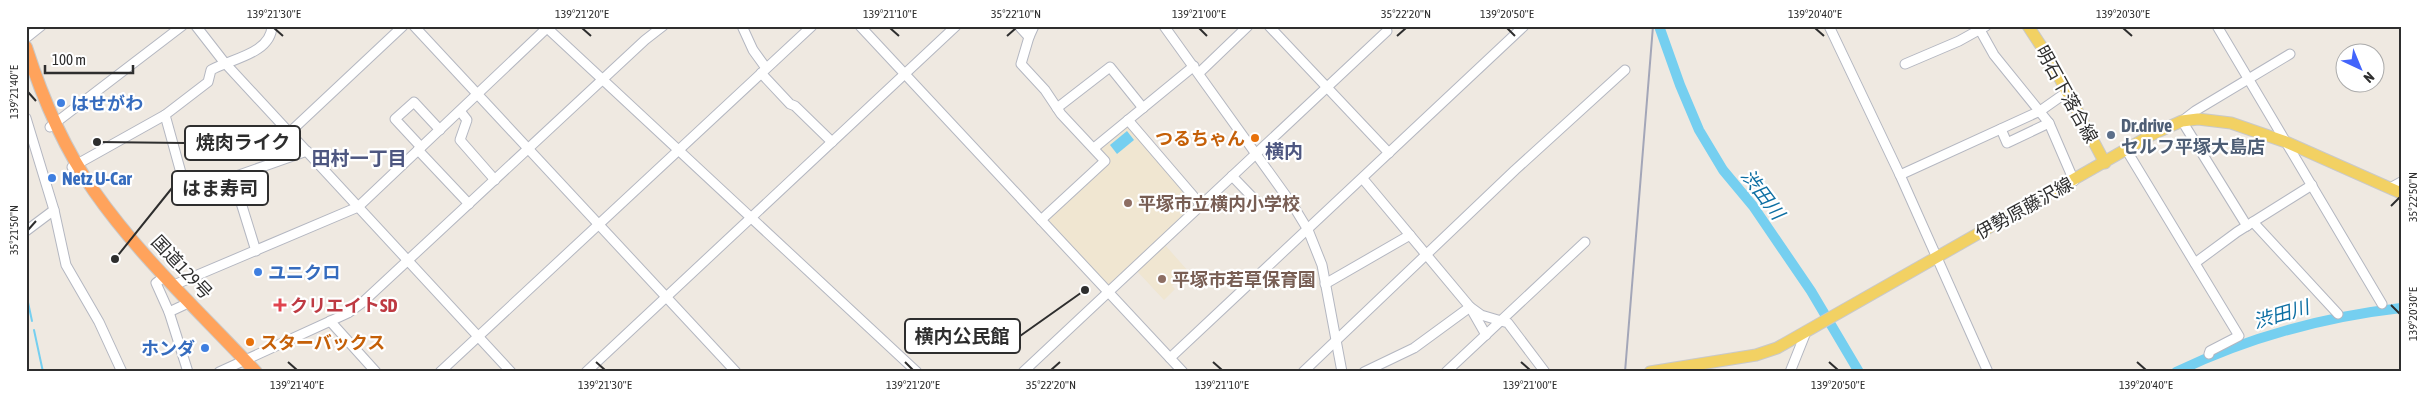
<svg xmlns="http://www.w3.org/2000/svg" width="2427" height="398" font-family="'Asap Condensed','Noto Sans JP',sans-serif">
  <rect width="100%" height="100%" fill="#efe9e1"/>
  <g fill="#f0e6d1">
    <polygon points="1126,124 1195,202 1195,205 1109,285 1106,285 1045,218 1102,165 1096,150"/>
    <polygon points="1165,245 1188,271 1172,286 1175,289 1164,300 1137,271"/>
  </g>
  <polygon fill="#75cff0" points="1127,131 1134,140 1117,154 1110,145"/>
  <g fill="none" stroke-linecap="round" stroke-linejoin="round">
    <g stroke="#75cff0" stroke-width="2">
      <polyline points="26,293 32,321"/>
      <polyline points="34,330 43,372"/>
    </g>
    <g stroke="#75cff0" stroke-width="10">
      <polyline points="1659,26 1680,85 1699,130 1723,170 1753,206 1811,291 1859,372"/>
      <path d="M2176,372C2247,338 2322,317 2401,308"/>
    </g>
    <defs>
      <g id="minor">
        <polyline points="196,26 224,62 511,372"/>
        <path d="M272,26C271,54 230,59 211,70L208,82L165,115L186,191L188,193L307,151"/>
        <polyline points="414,26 736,372"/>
        <polyline points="545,26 917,372"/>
        <polyline points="742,26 753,50 766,68"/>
        <polyline points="860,26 1183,372"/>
        <polyline points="1019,26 1029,37 1021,64 1045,90 1061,114 1105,161 1041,220"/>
        <polyline points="1164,26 1294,207 1308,230 1322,265 1342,372"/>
        <polyline points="1269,26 1389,153"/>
        <polyline points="1829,26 1900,175 1988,372"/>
        <polyline points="2217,26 2382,304"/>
        <polyline points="1980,30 1994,55 2049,123 2074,181"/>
        <polyline points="1029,37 1034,26"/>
        <polyline points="26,38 41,26"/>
        <polyline points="1905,64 1959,41 1986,26"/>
        <polyline points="761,73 790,104 795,106 832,142"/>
        <polyline points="1199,73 1248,26"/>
        <polyline points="1057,108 1110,67 1143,108"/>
        <polyline points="460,111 467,120 460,140 495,180"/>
        <polyline points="26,118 54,210 66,265 99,322 122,372"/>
        <polyline points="1128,120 1201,205"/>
        <polyline points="50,127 182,26"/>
        <polyline points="2001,129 2007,143 2049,123"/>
        <polyline points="290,132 403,26"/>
        <polyline points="421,147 395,119 414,102 440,130"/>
        <polyline points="1094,148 1194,66"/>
        <polyline points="418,150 469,204"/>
        <polyline points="2127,151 2239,336 2210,351 2209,354"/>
        <polyline points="72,167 165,115"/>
        <polyline points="1900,175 2040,111 2067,92"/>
        <polyline points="1232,176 1258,203"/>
        <polyline points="233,177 256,251"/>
        <polyline points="1363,179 1470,307 1486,335"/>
        <polyline points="2390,188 2401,182"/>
        <polyline points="2253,222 2338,314"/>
        <polyline points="2247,226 2182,121 2195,111 2290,54"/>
        <polyline points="26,231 54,210"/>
        <polyline points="2195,263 2237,232 2312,185"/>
        <polyline points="160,280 156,283 169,312 188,372"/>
        <polyline points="1325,284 1410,235"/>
        <polyline points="174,285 358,207 549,26"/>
        <polyline points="169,312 184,305"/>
        <polyline points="330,321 376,372"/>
        <polyline points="1170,358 1524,26"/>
        <polyline points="219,372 348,313 363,302 645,40 663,26"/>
        <polyline points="440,372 812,26"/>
        <polyline points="586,372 956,26"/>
        <polyline points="1023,372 1387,31"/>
        <polyline points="1303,372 1515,170 1625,70"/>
        <polyline points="1364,372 1414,348 1470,307 1481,315 1508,323 1545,372"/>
        <polyline points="1446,372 1585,242"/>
        <polyline points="1790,372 1806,332"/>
      </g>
      <g id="major">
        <polyline points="2028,26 2049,58 2105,163"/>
        <polyline points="1650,372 1756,355 1777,348 2155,133 2182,121 2198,119 2231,123 2286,142 2401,193"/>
      </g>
      <path id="highway" d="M26,47C42,97 63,147 94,191C140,257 201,313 256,372"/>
    </defs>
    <use href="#minor" stroke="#b4b7c1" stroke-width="11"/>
    <use href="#major" stroke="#c9c9c9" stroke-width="13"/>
    <use href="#highway" stroke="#c9c9c9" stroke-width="14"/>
    <use href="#minor" stroke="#fff" stroke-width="9"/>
    <use href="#major" stroke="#f2d163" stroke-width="11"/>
    <use href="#highway" stroke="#ffa35c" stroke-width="12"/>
    <polyline stroke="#a3a6b8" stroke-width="2" points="1625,372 1653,26"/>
  </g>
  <path fill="none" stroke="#2e2e2e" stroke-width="2" d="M274,28L283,36M582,28L591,36M890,28L899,36M1199,28L1207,36M1507,28L1515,36M1815,28L1824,36M2123,28L2132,36M1007,36L1016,28M1397,36L1406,28M28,92L36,101M2391,206L2400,197M28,230L36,221M2391,305L2400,314M288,362L297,370M596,362L605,370M905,362L913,370M1213,362L1222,370M1521,362L1530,370M1829,362L1838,370M2137,362L2146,370M1051,370L1060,362"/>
  <g fill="#3f7fe0" stroke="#fff" stroke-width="2">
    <circle cx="61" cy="103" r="5"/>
    <circle cx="52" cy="178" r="5"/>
    <circle cx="258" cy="272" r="5"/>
    <circle cx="205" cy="348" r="5"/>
  </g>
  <circle fill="#5c6f8a" stroke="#fff" stroke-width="2" cx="2111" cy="135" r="5"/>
  <g fill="#e8710a" stroke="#fff" stroke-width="2">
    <circle cx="1255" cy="138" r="5"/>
    <circle cx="250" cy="342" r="5"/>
  </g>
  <g fill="#8d6e63" stroke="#fff" stroke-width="2">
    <circle cx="1128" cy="203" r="5"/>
    <circle cx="1162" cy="279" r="5"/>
  </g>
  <path fill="#e0444e" stroke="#fff" stroke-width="2" d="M277.5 297.5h5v5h5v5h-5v5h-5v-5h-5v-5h5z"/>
  <g text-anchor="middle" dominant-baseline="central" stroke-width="4.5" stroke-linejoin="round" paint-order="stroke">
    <g font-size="18" fill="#2e2e2e" stroke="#fff">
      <text transform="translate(2067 94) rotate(61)">明石下落合線</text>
      <text transform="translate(2024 208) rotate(-29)">伊勢原藤沢線</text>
      <text transform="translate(182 267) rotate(47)">国道129号</text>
    </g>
    <g font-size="18" font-weight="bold" fill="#366cbe" stroke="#fff" text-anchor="start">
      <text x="71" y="103">はせがわ</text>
      <text x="62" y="178">Netz U-Car</text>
      <text x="268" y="272">ユニクロ</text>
      <text x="195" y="348" text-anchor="end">ホンダ</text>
    </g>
    <g font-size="18" font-weight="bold" fill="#4e5e75" stroke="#fff" text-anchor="start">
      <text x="2121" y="125">Dr.drive<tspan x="2121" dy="21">セルフ平塚大島店</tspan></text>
    </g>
    <g font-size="18" font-weight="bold" fill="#c56008" stroke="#fff" text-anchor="end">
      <text x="1245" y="138">つるちゃん</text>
      <text x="260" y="342" text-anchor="start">スターバックス</text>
    </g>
    <g font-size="18" font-weight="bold" fill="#785e54" stroke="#fff" text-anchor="start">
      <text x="1138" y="203">平塚市立横内小学校</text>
      <text x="1172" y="279">平塚市若草保育園</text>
    </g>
    <g font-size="18" font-weight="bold" fill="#be3a42" stroke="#fff" text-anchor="start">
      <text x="290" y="305">クリエイトSD</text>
    </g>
    <g font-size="19" font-weight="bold" fill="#4d5680" stroke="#fff">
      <text x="1284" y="151">横内</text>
      <text x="359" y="158">田村一丁目</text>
    </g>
    <g font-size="19" font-style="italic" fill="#0d6fa3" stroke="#fff">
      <text transform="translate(1763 194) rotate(53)">渋田川</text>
      <text transform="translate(2281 314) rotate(-16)">渋田川</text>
    </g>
  </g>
  <path fill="none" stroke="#2e2e2e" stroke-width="2" d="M97 142L185 143M115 259L172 188M1085 290L1020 336"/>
  <g fill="#2e2e2e" stroke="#fff" stroke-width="2">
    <circle cx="97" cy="142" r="5"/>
    <circle cx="115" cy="259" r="5"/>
    <circle cx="1085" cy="290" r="5"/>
  </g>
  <g fill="#fff" stroke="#2e2e2e" stroke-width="2">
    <rect x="185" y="126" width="115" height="34" rx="5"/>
    <rect x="172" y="171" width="96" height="34" rx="5"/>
    <rect x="905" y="319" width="115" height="34" rx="5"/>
  </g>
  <g font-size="19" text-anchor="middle" font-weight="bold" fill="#2e2e2e">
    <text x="243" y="149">焼肉ライク</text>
    <text x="220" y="195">はま寿司</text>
    <text x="962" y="343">横内公民館</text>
  </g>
  <rect width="2427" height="398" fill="none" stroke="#ffffff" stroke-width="55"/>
  <g transform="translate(2360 68) rotate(136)"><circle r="24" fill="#ffffff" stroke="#ababab"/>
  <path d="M0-4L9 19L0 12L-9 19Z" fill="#4264fb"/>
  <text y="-8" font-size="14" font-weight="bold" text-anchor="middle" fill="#2e2e2e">N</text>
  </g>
  <path d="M45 65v8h88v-8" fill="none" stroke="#2e2e2e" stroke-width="2.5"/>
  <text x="52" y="65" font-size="15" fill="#2e2e2e" stroke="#ffffff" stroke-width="4" paint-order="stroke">100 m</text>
  <rect x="28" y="28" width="2372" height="342" fill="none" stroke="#2e2e2e" stroke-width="2"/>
  <g font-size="12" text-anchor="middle" fill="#2e2e2e">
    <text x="274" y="18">139°21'30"E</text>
    <text x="582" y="18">139°21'20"E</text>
    <text x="890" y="18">139°21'10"E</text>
    <text x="1016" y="18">35°22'10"N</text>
    <text x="1199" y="18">139°21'00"E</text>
    <text x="1406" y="18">35°22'20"N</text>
    <text x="1507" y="18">139°20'50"E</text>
    <text x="1815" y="18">139°20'40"E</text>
    <text x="2123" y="18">139°20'30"E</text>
    <text transform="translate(14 92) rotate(-90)" y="4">139°21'40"E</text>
    <text transform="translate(2413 197) rotate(-90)" y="4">35°22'50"N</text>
    <text transform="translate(14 230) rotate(-90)" y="4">35°21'50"N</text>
    <text transform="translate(2413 314) rotate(-90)" y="4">139°20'30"E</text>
    <text x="297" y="389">139°21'40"E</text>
    <text x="605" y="389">139°21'30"E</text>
    <text x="913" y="389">139°21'20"E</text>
    <text x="1051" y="389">35°22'20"N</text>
    <text x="1222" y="389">139°21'10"E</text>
    <text x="1530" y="389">139°21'00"E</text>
    <text x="1838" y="389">139°20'50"E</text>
    <text x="2146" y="389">139°20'40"E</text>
  </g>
</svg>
